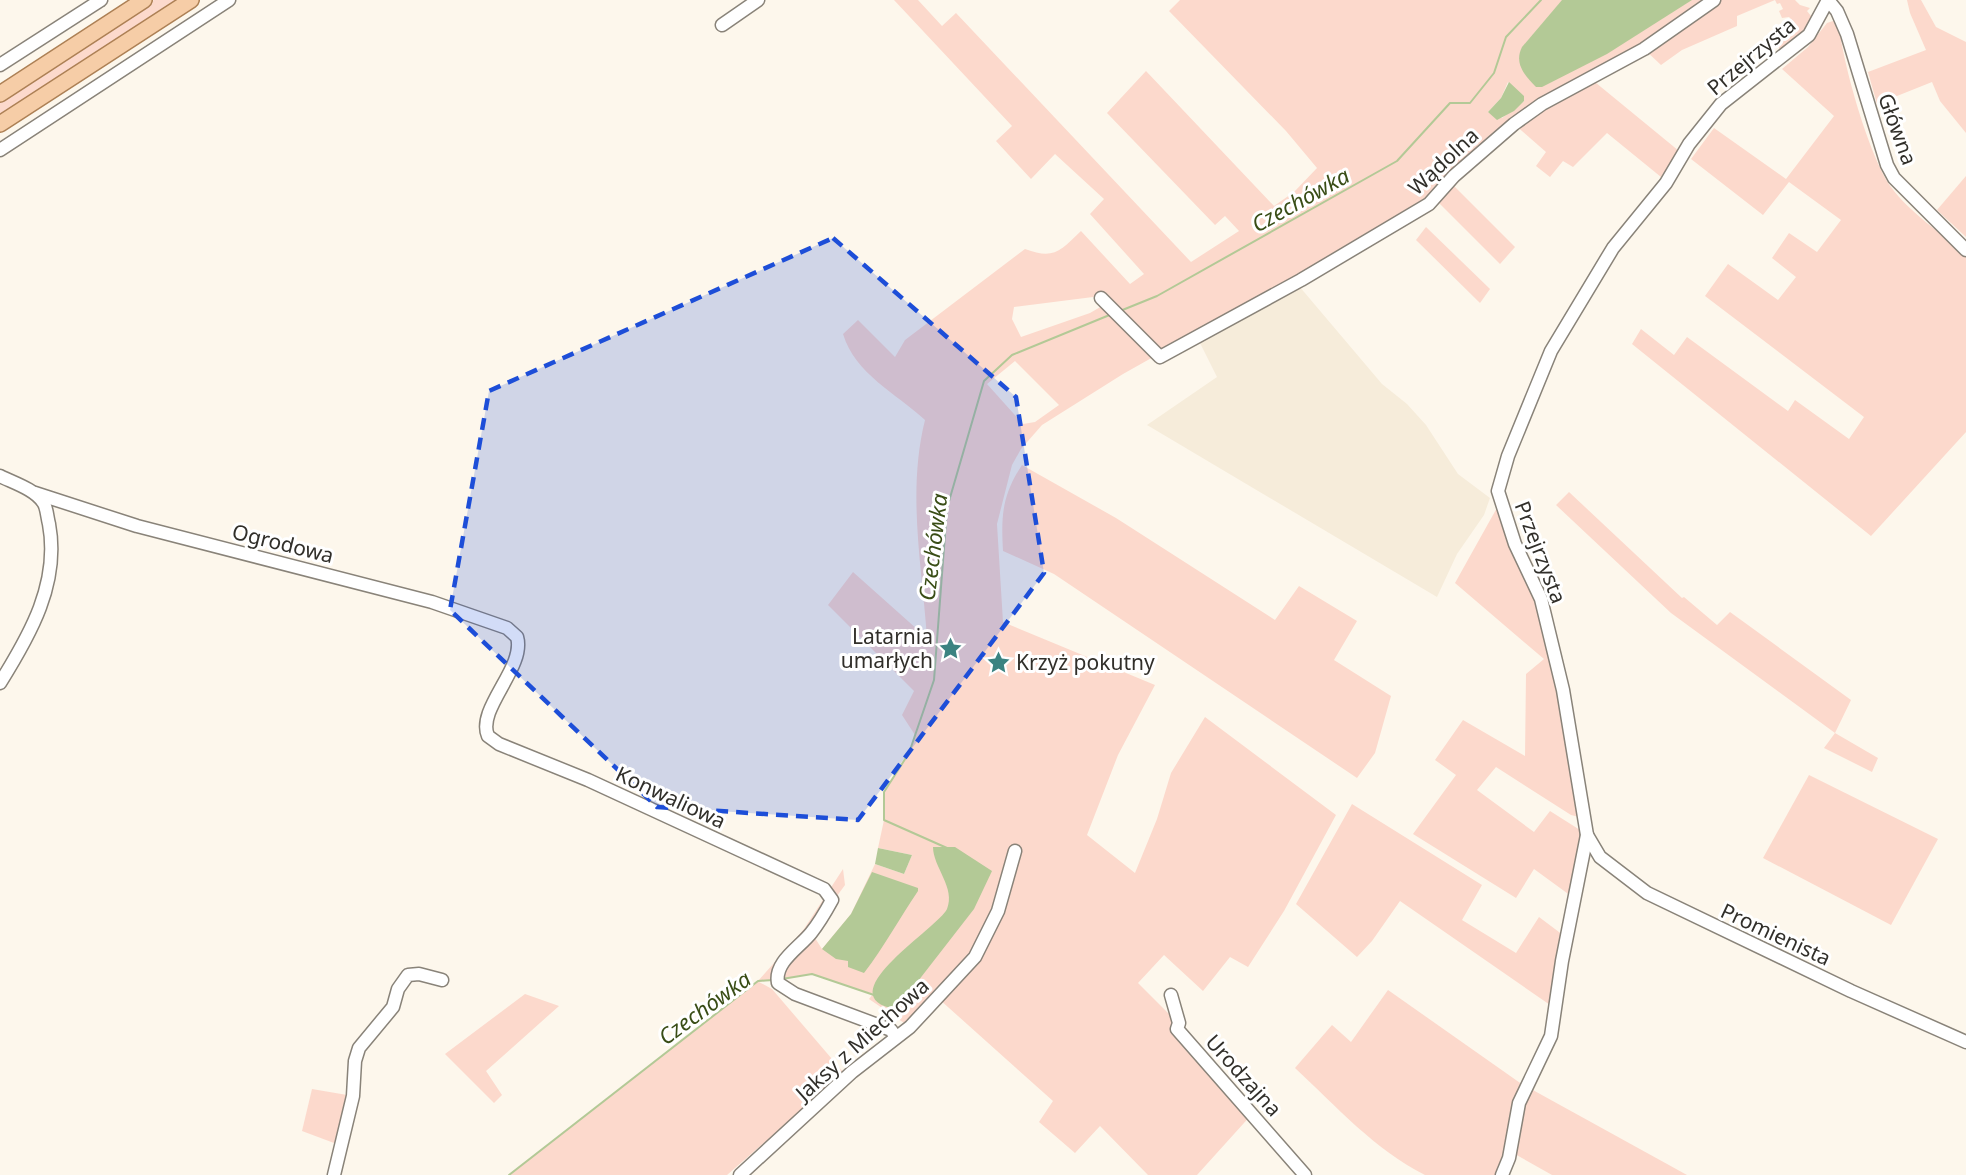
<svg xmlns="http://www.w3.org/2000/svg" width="1966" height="1175" font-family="'Noto Sans',sans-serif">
  <rect width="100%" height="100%" fill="#fdf7ec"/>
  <polygon fill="#f6ecda" points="1299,286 1382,384 1407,404 1426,425 1458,474 1490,498 1484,515 1457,554 1437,597 1147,425 1217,377 1199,341"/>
  <g fill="#fcd9cc" fill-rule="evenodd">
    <polygon points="154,0 180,0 0,118 0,101"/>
    <path d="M894,0H918L942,26L956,13L1191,262L1239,231L1225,216L1215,225L1107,113L1146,71L1274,206L1294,192L1317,168L1286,131L1169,11L1180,0H1708L1676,19L1636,49L1535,103L1424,205L1123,374L1042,425L1021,449L1012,465L997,524L1003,622L1155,685L1118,755L1087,835L1135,873L1157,819L1171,773L1205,717L1336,815L1284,911L1248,967L1230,957L1203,991L1164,955L1138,983L1179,1024L1253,1113L1197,1175H1148L1100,1126L1075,1153L1039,1122L1053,1101L939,999L910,1027L869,999L873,994L812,974L759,982L772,989L844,1073L727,1175H509L758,981L804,929L843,869L845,885L826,911L815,938L822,949L851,914L875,864L904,874L912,855L878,848L884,820V792L909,753L915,735L902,715L914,691L828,605L853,572L927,638C922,566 907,492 925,420C896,393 855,374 843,334L858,320L895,357L905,340L1025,249C1054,260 1060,251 1081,231L1130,284L1144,274L1090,214L1104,199L1055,154L1031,179L996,141L1012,126ZM1508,82L1524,101L1502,118L1488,112L1501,98ZM1101,296L1109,302L1090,313L1021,337L1012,319L1014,307ZM1015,361L1059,405L1035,422L1023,424L987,384Z"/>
    <polygon points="1714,0 1795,0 1800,5 1810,8 1807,11 1811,16 1814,12 1804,31 1780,49 1775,43 1774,35 1794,22 1789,17 1782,18 1779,11 1783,9 1780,3 1777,4 1775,0 1737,16 1737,26 1682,50 1661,65 1644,49"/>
    <polygon points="1907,0 1921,0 1936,27 1966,42 1966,133 1940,101 1932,82 1877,104 1868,72 1926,50 1910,13"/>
    <path d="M1833,21L1839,26C1843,64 1869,156 1891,187C1908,211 1943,235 1966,254V432L1871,536L1632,344L1641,329L1674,355L1687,337L1788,411L1795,400L1849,439L1864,417L1705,296L1728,264L1778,300L1796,277L1772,258L1789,233L1817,252L1841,220L1789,182L1763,215L1691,159L1714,128L1786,179L1834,116L1782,69L1808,47L1827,23Z"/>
    <polygon points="1590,78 1679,151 1661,177 1607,133 1573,167 1563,161 1550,177 1536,166 1546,152 1514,124"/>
    <polygon points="1966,176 1966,237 1937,210"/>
    <polygon points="1452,184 1515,247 1500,264 1438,202"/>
    <polygon points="1426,227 1490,289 1480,303 1416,240"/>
    <path d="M1022,465L1116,518L1275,620L1299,586L1357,621L1334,660L1391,696L1375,753L1357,778L1054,574L1003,551C1001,516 1002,495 1022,465Z"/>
    <polygon points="1569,492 1682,598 1684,597 1717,625 1730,612 1851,700 1835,733 1878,758 1872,772 1824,748 1835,733 1671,613 1556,505"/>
    <polygon points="1498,506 1537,603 1560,692 1579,817 1571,815 1496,767 1477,790 1534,832 1550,811 1580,830 1584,838 1571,896 1534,869 1516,898 1413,834 1456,775 1435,760 1463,720 1525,756 1526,674 1544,659 1455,583"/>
    <polygon points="1809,775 1938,839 1891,925 1763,858"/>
    <polygon points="1352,804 1482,885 1462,920 1516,953 1539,917 1563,935 1553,1007 1400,901 1372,941 1357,957 1296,904"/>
    <path d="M1388,990L1523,1085L1506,1149L1495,1175H1425C1375,1150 1336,1106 1295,1068L1332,1025L1351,1042Z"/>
    <polygon points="525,994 559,1006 486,1071 502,1095 494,1103 445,1054"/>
    <polygon points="312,1089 353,1096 342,1146 302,1131"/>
    <polygon points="1531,1089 1687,1175 1552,1175 1513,1153 1523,1102"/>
  </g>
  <g fill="#b3c996">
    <path d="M1562,0H1692L1607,54L1542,87H1536C1524,75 1514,63 1522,47Z"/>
    <polygon points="1509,82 1524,96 1524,101 1514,111 1497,120 1488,112 1501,98"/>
    <path d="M933,847H955L992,871L974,909L908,994L890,1008C832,992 938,928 947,909C956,888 933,867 933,847Z"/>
    <polygon points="878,848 912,855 904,874 875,864"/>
    <path d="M872,872L918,888V891C899,919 884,947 864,973L848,967V961L836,959L822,949L851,914Z"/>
  </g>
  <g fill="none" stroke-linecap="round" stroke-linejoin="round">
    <g stroke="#b3c996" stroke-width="2">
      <polyline points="1120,311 1157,296 1397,161 1450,103 1470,103 1494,73 1506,37 1541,0"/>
      <polyline points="947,848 884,820 884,792 909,753 934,680 947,508 984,381 1012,355 1112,314"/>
      <polyline points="782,979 812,974 874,995"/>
      <polyline points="509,1175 758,981 773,980"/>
    </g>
    <defs>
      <g id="minor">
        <polyline points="1828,0 1837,11 1847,34 1887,165 1894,178 1966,250"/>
        <polyline points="722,25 758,0"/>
        <polyline points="0,65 101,0"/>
        <polyline points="0,150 229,0"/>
        <polyline points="1101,298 1160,357 1301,280 1429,204 1454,176 1514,124 1542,104 1644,49 1714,0"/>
        <path d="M0,476C14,483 34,489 43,502C47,507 47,517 49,524C60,583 30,635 0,683"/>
        <path d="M35,493L137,526L432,602L507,628L517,637C526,667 476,709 488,736L499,744L588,780L824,889L832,900C826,911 819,923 811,933C799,948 774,962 778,983L795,994L891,1030L896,1037"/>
        <polyline points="1587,835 1600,857 1647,893 1851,991 1966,1042"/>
        <polyline points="1171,995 1179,1023 1177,1029 1305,1175"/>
        <polyline points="334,1175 353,1096 355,1061 359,1048 393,1007 398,989 408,975 419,974 442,980"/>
        <polyline points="740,1175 852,1072 910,1027 975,957 998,911 1015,851"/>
        <polyline points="1502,1175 1509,1158 1519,1103 1551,1036 1562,961 1587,835 1563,690 1541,599 1515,544 1498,491 1508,456 1551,351 1613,248 1666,183 1689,144 1721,104 1809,35 1828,0"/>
      </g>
      <g id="major">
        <polyline points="0,94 144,0"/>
        <polyline points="0,124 191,0"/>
      </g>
    </defs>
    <use href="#minor" stroke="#898379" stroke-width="15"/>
    <use href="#major" stroke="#ad8055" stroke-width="18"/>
    <use href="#minor" stroke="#fff" stroke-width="12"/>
    <use href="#major" stroke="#f6cda7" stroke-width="15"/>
  </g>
  <path fill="#1d4ed8" fill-opacity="0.2" stroke="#1d4ed8" stroke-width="4.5" stroke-dasharray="12 8" stroke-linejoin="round" d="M833,238L1016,397L1044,573L858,820L657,807L450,610L489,391Z"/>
  <defs>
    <symbol id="sight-bare" viewBox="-9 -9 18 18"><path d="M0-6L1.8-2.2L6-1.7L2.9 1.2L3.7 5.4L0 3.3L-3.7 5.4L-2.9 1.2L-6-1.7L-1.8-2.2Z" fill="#3b8381" stroke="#fff" stroke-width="2.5" paint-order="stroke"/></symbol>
  </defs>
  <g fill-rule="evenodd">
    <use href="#sight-bare" x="934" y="632" width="33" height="33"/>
    <use href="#sight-bare" x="982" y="646" width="33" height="33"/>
  </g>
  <g text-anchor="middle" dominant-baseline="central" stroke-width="6" stroke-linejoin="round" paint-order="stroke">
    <g font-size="21" fill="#312f2a" stroke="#fff">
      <text transform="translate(1751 56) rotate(-40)">Przejrzysta</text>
      <text transform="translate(1898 129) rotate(70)">Główna</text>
      <text transform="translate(1443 161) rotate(-43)">Wądolna</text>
      <text transform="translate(283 543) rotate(14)">Ogrodowa</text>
      <text transform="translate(1541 552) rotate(69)">Przejrzysta</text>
      <text transform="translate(671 797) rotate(25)">Konwaliowa</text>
      <text transform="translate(1776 934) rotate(25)">Promienista</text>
      <text transform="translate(862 1039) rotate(-42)">Jaksy z Miechowa</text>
      <text transform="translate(1244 1075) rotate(48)">Urodzajna</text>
    </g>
    <g font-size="21" fill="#312f2a" stroke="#fff" text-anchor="end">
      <text x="933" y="636">Latarnia<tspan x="933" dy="24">umarłych</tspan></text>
      <text x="1016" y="662" text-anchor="start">Krzyż pokutny</text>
    </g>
    <g font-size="22" font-style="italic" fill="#394d16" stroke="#fff">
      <text transform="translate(1300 199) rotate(-29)">Czechówka</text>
      <text transform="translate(932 547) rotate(-83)">Czechówka</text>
      <text transform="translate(704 1007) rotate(-36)">Czechówka</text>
    </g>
  </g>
</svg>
